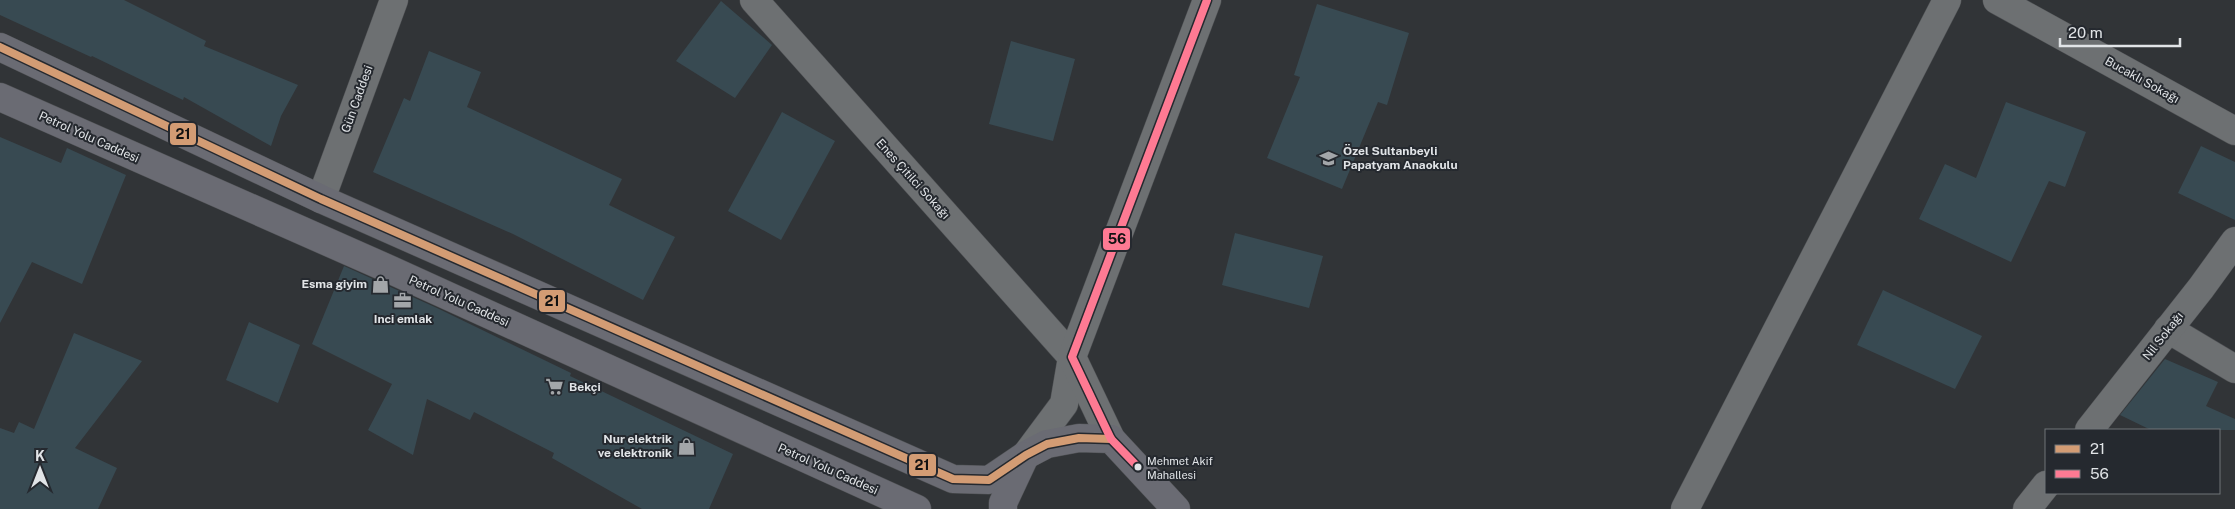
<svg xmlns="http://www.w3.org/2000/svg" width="2235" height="509" font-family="'Public Sans',sans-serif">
  <rect width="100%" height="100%" fill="#313437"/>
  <g fill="#384a52">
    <polygon points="0,0 124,0 206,41 204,46 298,85 281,116 271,146 184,97 183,100 92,56 91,57 0,15"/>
    <polygon points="721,1 772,45 735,98 676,61"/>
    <polygon points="1317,4 1409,33 1387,105 1378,102 1342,189 1267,158 1300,77 1294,75"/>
    <polygon points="1011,41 1075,59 1053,141 989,124"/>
    <polygon points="429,51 481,72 467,107 622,179 609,205 675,237 643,300 513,234 373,172 404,98 410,101"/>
    <polygon points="2006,102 2086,132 2065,187 2049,181 2011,262 1919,219 1945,164 1976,178"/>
    <polygon points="782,112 835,141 781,240 728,211"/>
    <polygon points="0,137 61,163 67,148 126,175 82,284 32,262 0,323"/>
    <polygon points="2201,146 2235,162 2235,220 2178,193"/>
    <polygon points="1235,233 1323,256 1309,308 1222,285"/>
    <polygon points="344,266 437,308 571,373 570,376 733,454 709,509 642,509 552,458 554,453 474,412 470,420 427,399 413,455 368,430 392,384 312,344"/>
    <polygon points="1883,290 1982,336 1955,389 1857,345"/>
    <polygon points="249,322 300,345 278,403 226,380"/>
    <polygon points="74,333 142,361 75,448 117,468 98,509 0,509 0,428 14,433 19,422 34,429"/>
    <polygon points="2165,359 2218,382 2206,406 2235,419 2235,430 2151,430 2120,415"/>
  </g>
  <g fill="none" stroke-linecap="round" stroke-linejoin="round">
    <defs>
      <g id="minor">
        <polyline points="754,0 1072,357 1064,404 1026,455"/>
        <polyline points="1997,0 2235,131"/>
        <polyline points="321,199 394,0"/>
        <polyline points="2168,329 2235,369"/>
        <polyline points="2089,430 2201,288 2235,241"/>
        <polyline points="1111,439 1072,357 1207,0"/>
        <polyline points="1685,509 1947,0"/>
        <polyline points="2027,509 2046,485"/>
      </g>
      <g id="major">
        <polyline points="0,47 321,199 953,479 989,480 1026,455 1047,444 1079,438 1111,439 1176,509"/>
        <polyline points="0,97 391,270 917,509"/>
        <polyline points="1003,509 1003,503 1025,456"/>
      </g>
    </defs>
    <use href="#minor" stroke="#4e5053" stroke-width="29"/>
    <use href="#major" stroke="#4e5053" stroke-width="29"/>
    <use href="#minor" stroke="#6d7072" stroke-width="28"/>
    <use href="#major" stroke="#6a6b73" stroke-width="28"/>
    <defs>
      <polyline id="bus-1" points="0,47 321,199 953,479 989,480 1026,455 1047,444 1079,438 1111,439"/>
      <polyline id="bus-2" points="1138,467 1111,439 1072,357 1207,0"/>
    </defs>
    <use href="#bus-1" stroke="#25292f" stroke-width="11"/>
    <use href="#bus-2" stroke="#25292f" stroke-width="11"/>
    <use href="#bus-1" stroke="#d39c74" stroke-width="8"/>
    <use href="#bus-2" stroke="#fe7a93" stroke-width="8"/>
  </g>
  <defs>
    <symbol id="school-bare" viewBox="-9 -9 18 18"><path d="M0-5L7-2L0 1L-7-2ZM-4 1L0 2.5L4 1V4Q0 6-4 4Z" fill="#a3a6a9" stroke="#25292f" stroke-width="2.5" paint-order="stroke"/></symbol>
    <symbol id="shop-bare" viewBox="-9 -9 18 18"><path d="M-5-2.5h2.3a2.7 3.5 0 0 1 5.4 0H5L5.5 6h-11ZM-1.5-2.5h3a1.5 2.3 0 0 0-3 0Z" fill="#a3a6a9" stroke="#25292f" stroke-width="2.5" paint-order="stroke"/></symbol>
    <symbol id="office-bare" viewBox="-9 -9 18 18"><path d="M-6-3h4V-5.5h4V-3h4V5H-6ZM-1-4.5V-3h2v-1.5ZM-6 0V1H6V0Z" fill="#a3a6a9" stroke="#25292f" stroke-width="2.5" paint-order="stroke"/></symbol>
    <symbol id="supermarket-bare" viewBox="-9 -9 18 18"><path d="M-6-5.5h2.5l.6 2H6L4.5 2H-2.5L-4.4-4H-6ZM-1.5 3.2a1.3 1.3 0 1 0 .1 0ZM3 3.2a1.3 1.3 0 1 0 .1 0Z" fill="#a3a6a9" stroke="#25292f" stroke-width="2.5" paint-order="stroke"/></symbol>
  </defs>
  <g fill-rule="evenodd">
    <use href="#school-bare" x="1316" y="146" width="25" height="25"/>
    <use href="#shop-bare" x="368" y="272" width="25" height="25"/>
    <use href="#office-bare" x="390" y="288" width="25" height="25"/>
    <use href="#supermarket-bare" x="542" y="374" width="25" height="25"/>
    <use href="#shop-bare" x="674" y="434" width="25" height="25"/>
  </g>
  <circle fill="#e1e4e7" stroke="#25292f" stroke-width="2" cx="1138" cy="467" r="4.5"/>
  <g text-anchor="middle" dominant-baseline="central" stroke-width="4" stroke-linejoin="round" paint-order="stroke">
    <g font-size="11" fill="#e1e4e7" stroke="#25292f" text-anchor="start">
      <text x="1147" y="461">Mehmet Akif<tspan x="1147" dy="14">Mahallesi</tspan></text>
    </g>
    <g font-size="12" fill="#e1e4e7" stroke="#25292f">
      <text transform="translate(2142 80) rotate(29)">Bucaklı Sokağı</text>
      <text transform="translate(357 99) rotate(-70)">Gün Caddesi</text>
      <text transform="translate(89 137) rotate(24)">Petrol Yolu Caddesi</text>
      <text transform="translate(913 179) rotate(48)">Enes Çitilci Sokağı</text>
      <text transform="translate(459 301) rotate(24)">Petrol Yolu Caddesi</text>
      <text transform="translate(2163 336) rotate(-52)">Nil Sokağı</text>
      <text transform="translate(828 469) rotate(24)">Petrol Yolu Caddesi</text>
    </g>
    <g font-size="12" font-weight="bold" fill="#e1e4e7" stroke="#25292f" text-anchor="start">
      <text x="1343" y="151">Özel Sultanbeyli<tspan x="1343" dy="14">Papatyam Anaokulu</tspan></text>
      <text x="367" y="284" text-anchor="end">Esma giyim</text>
      <text x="403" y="319" text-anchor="middle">Inci emlak</text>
      <text x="569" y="387">Bekçi</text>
      <text x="672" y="439" text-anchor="end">Nur elektrik<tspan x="672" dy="14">ve elektronik</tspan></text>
    </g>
  </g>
  <g stroke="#25292f" stroke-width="2">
    <rect x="169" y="122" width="28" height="24" rx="5" fill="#d39c74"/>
    <rect x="1102" y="227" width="29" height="24" rx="5" fill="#fe7a93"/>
    <rect x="538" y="289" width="28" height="24" rx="5" fill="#d39c74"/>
    <rect x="908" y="453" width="29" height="24" rx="5" fill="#d39c74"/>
  </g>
  <g font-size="14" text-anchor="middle" font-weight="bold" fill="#111">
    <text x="183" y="139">21</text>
    <text x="1117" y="244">56</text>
    <text x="552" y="306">21</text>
    <text x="922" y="470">21</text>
  </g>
  <rect x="2045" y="429" width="175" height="65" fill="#25292f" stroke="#707479"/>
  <rect x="2055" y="445" width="25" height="8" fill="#d39c74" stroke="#707479"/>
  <text x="2090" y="454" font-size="15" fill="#e1e4e7">21</text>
  <rect x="2055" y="470" width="25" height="8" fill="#fe7a93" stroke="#707479"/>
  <text x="2090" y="479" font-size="15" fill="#e1e4e7">56</text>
  <g transform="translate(40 469)" stroke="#25292f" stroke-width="4" paint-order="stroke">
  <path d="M0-4L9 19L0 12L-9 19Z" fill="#e1e4e7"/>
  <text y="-8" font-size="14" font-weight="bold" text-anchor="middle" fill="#e1e4e7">K</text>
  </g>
  <path d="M2060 38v8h120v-8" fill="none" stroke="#e1e4e7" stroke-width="2.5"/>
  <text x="2068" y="38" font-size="15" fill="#e1e4e7" stroke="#25292f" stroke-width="4" paint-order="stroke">20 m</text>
</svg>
